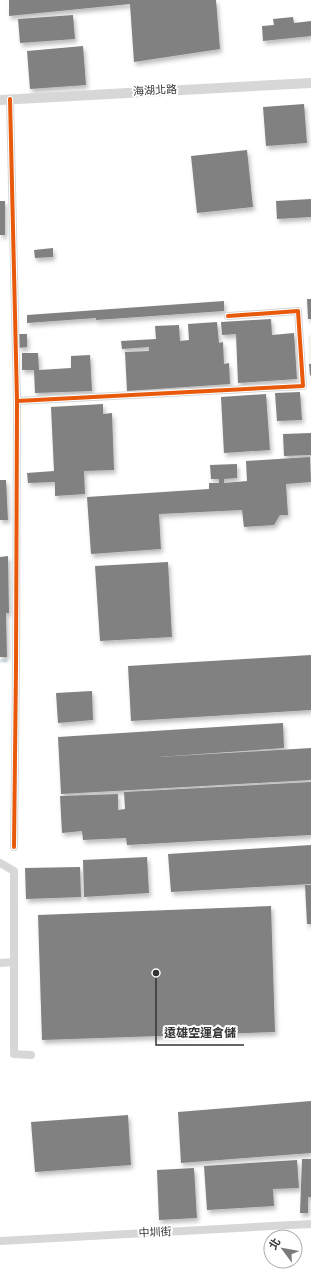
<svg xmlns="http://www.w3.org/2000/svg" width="311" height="1277" font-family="Overpass,'Noto Sans TC',sans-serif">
  <defs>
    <filter id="shadow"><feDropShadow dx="2" dy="3.5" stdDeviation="2" flood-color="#0004"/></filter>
  </defs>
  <rect width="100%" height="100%" fill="#fff"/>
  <polygon fill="#f1f5ed" points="311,334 311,364 309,364 308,337"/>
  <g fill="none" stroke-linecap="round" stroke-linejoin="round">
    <polyline stroke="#ddebf3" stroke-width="3" points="0,661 6,661"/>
  </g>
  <g fill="#818181" filter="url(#shadow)">
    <polygon points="9,0 216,0 220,49 134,62 130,4 9,16"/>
    <polygon points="73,15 75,39 20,43 18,19"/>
    <polygon points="293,17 294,23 311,21 311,36 263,41 262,26 274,25 273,19"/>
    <polygon points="83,46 86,85 30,89 27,51"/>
    <polygon points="304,104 307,143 266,146 263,107"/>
    <polygon points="247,150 253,207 197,213 191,156"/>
    <polygon points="311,199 311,217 277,219 276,201"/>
    <rect x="0" y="201" width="5" height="34"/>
    <polygon points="53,248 53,257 35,258 34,250"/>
    <polygon points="307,299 311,299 311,319 308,319"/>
    <polygon points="224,301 224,311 96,320 96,318 27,323 27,315"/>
    <polygon points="271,319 272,335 294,333 297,379 238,383 236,334 222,335 221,322"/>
    <polygon points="217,322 219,343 223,342 224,364 229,363 230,384 127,391 125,352 149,351 149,347 122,349 121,341 156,339 155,326 179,325 180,341 189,340 188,324"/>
    <polygon points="19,334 27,334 27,347 19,348"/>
    <polygon points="22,353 38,353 39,370 71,368 71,356 90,355 92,391 35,393 34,370 22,370"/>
    <polygon points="309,364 311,364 311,375 310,376"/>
    <polygon points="300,392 302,420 277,421 275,393"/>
    <polygon points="266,394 270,450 224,453 221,397"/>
    <polygon points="103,404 103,414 112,413 114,470 84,471 85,494 55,496 55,482 28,483 27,473 54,471 51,407"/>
    <polygon points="311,433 311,455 284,456 283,434"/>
    <polygon points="310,457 311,482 286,484 288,515 280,515 274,525 244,527 242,510 159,514 161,549 91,554 87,497 209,489 209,483 219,483 219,479 211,479 210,465 237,464 237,478 224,479 224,483 247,481 246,461"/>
    <polygon points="0,480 6,480 8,520 0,520"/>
    <polygon points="8,556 9,613 6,613 7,657 0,657 0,557"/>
    <polygon points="168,562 172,637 100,641 95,566"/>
    <polygon points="311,655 311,710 131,721 128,666"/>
    <polygon points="92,691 93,720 58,723 56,693"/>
    <polygon points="283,723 284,748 158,757 311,748 311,780 61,794 58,737"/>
    <polygon points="311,782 311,835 127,845 126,838 83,840 82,831 62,833 60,796 118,794 118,810 125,809 124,792"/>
    <polygon points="311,845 311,884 171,892 168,854"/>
    <polygon points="147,857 149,893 84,897 83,860"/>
    <polygon points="80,867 81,897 26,899 25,868"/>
    <polygon points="305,885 311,885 311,924 307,924"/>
    <polygon points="271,906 275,1032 42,1040 38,915"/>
    <polygon points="311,1101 311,1153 181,1163 178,1112"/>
    <polygon points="128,1115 131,1165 35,1172 31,1122"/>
    <polygon points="302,1159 311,1159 311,1197 308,1197 308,1213 300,1213"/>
    <polygon points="297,1160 299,1188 273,1189 274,1206 207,1210 204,1166"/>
    <polygon points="194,1168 197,1218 159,1220 157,1170"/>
  </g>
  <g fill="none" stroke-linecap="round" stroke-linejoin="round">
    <g stroke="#d7d7d7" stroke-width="8">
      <polyline points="10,99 17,401 16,668 14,847"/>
      <polyline points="17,401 303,386 298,311 228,316"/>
      <polyline points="0,863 14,871 14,1054 31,1055"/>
      <polyline points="0,963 14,962"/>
      <polyline points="0,1241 311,1224"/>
    </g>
    <polyline stroke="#d7d7d7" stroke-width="10" points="0,100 311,83"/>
    <defs>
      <g id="cycleway">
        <polyline points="10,99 17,401 16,668 14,847"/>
        <polyline points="17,401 303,386 298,311 228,316"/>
      </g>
    </defs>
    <use href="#cycleway" stroke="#fff" stroke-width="6"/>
    <use href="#cycleway" stroke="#e8590c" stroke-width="4"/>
  </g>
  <g text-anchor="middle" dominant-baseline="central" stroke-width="4" stroke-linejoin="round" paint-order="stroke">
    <g font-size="11" fill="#333" stroke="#fff">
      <text transform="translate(155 91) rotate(-3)">海湖北路</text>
      <text transform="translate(155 1233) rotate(-3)">中圳街</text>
    </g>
  </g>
  <path fill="none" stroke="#333" stroke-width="1.5" d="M156 973L156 1045H244"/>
  <circle fill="#333" stroke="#fff" stroke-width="1.5" cx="156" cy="973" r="4"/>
  <g font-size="12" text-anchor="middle" font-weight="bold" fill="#333" stroke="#fff" stroke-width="4" stroke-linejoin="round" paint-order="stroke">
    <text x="200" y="1037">遠雄空運倉儲</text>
  </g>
  <g transform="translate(283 1249) rotate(302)"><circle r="19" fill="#ffffff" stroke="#adadad"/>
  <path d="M0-3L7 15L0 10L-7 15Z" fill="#7a7a7a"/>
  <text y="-6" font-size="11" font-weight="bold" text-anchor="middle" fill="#333333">北</text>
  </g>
</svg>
